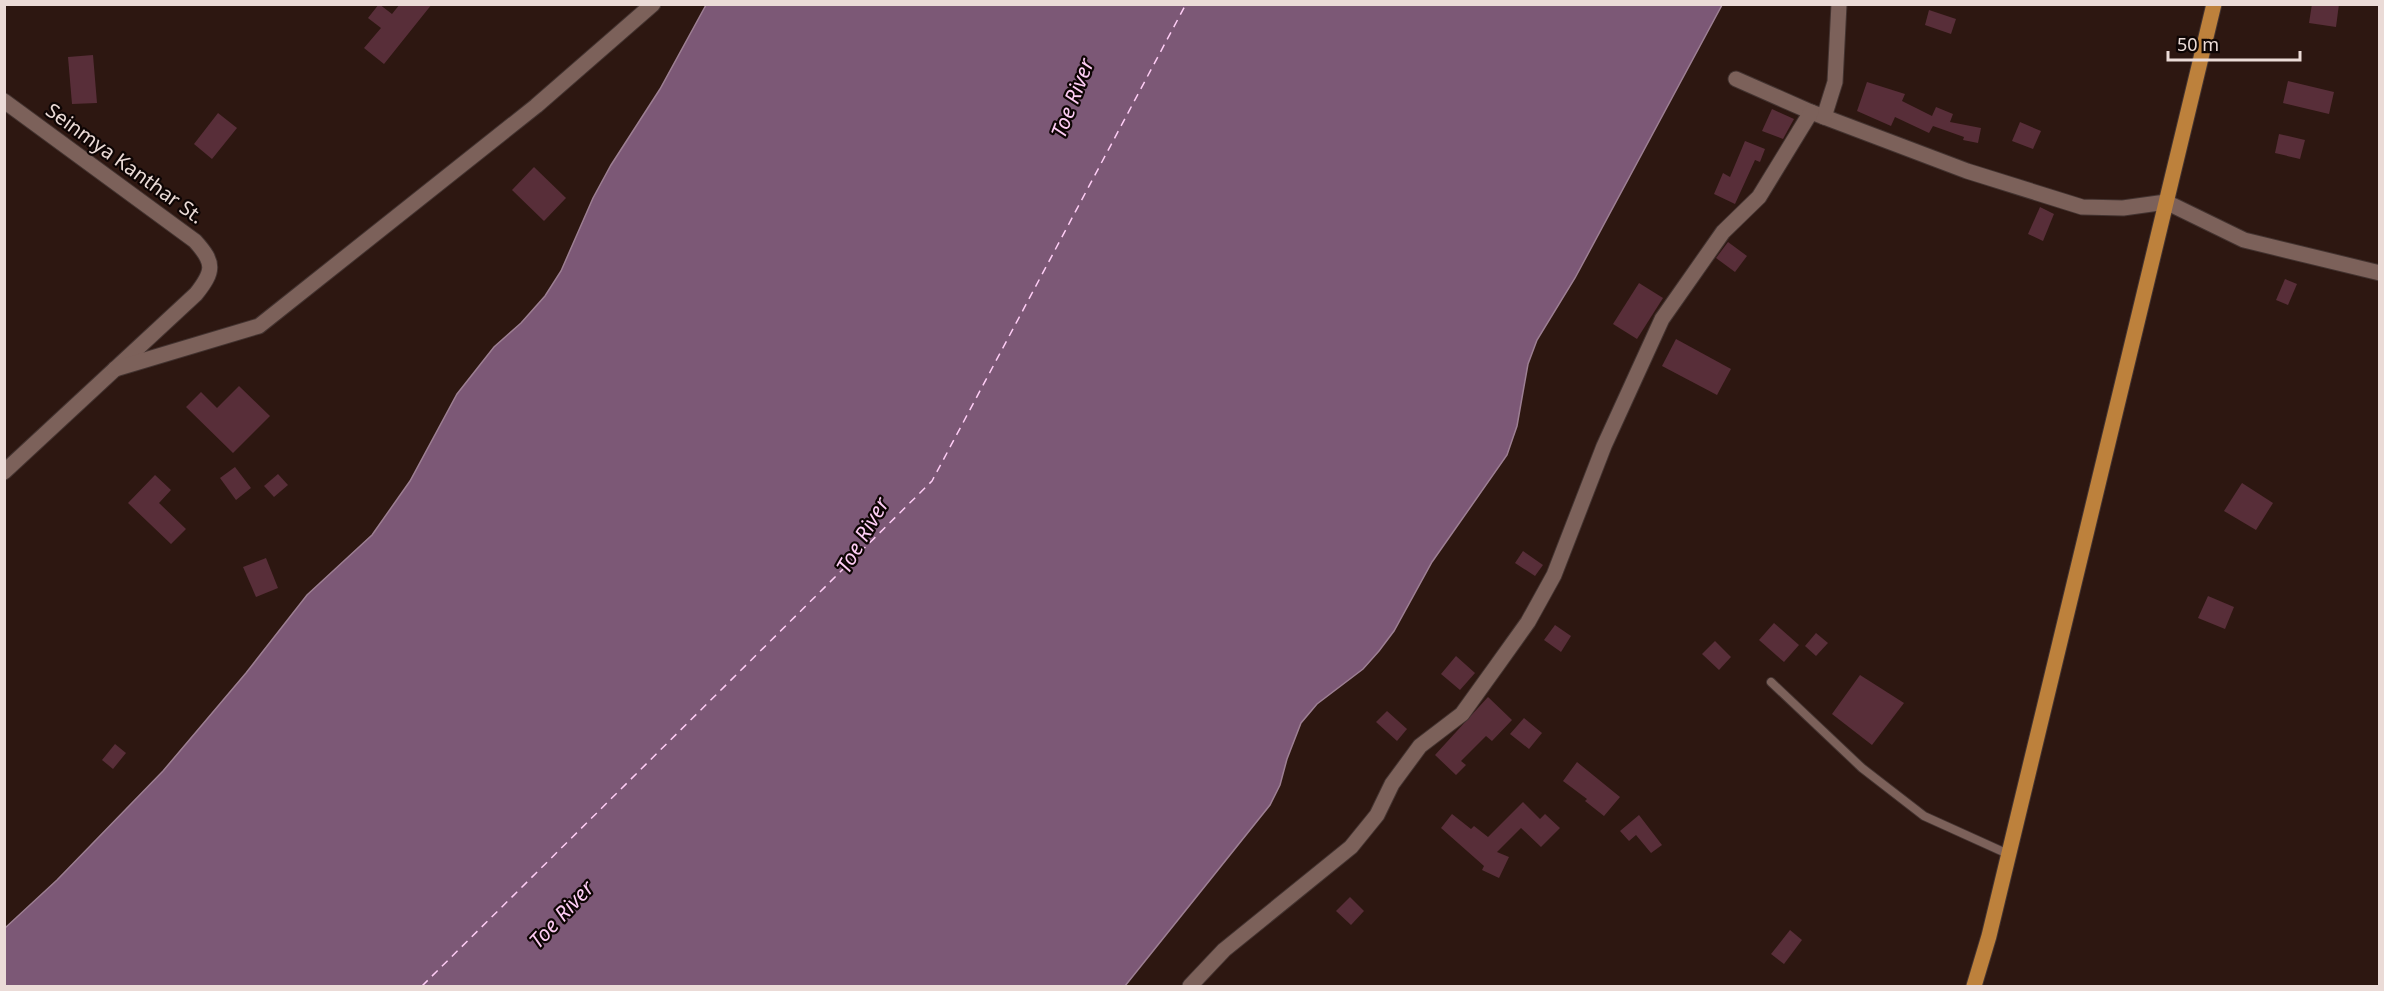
<svg xmlns="http://www.w3.org/2000/svg" width="2384" height="991" font-family="'Noto Sans',sans-serif">
  <rect width="100%" height="100%" fill="#2d1711"/>
  <polygon fill="#7c5876" stroke="#9d7f93" stroke-width="1.5" points="706,5 1722,5 1575,278 1537,340 1528,364 1517,426 1507,455 1432,562 1394,631 1379,651 1363,669 1317,704 1301,723 1287,759 1280,785 1270,805 1125,986 5,986 5,928 57,880 163,771 246,673 307,595 372,535 410,481 457,394 494,347 521,323 545,296 561,271 593,198 611,165 660,89"/>
  <g fill="none" stroke-linecap="round" stroke-linejoin="round">
    <polyline stroke="#fecdf5" stroke-width="1.5" stroke-dasharray="8 6" stroke-linecap="butt" points="422,986 932,481 1186,4"/>
  </g>
  <g fill="#582e39">
    <polygon points="379,4 392,14 400,4 432,4 384,64 364,48 381,28 368,18"/>
    <polygon points="2312,4 2339,4 2336,27 2309,23"/>
    <polygon points="1929,10 1956,19 1951,34 1925,25"/>
    <polygon points="93,55 97,103 72,104 68,57"/>
    <polygon points="2288,81 2334,92 2329,114 2283,103"/>
    <polygon points="1867,82 1905,94 1902,101 1932,116 1936,107 1953,114 1950,122 1981,128 1978,143 1963,140 1964,137 1933,126 1929,133 1895,117 1891,126 1857,111"/>
    <polygon points="1772,109 1794,119 1783,139 1762,131"/>
    <polygon points="218,113 237,128 212,159 194,144"/>
    <polygon points="2020,122 2041,131 2033,149 2012,141"/>
    <polygon points="2279,134 2305,140 2300,159 2275,153"/>
    <polygon points="1745,141 1765,149 1760,162 1755,160 1735,204 1714,194 1723,173 1730,177"/>
    <polygon points="534,167 566,198 544,221 512,190"/>
    <polygon points="2040,207 2054,214 2043,241 2028,234"/>
    <polygon points="1728,242 1747,256 1735,272 1716,258"/>
    <polygon points="2285,279 2297,284 2288,305 2276,300"/>
    <polygon points="1639,283 1663,298 1637,339 1613,324"/>
    <polygon points="1676,339 1731,369 1717,395 1662,366"/>
    <polygon points="239,386 270,416 233,453 186,407 201,392 217,408"/>
    <polygon points="235,467 251,488 236,500 220,478"/>
    <polygon points="278,474 288,485 274,497 264,486"/>
    <polygon points="155,475 171,490 159,503 186,529 171,544 128,503"/>
    <polygon points="2242,483 2273,503 2256,530 2224,511"/>
    <polygon points="1523,551 1543,565 1535,576 1515,563"/>
    <polygon points="266,558 278,588 256,597 243,567"/>
    <polygon points="2208,596 2234,607 2225,629 2198,618"/>
    <polygon points="1774,623 1799,645 1784,662 1759,640"/>
    <polygon points="1555,625 1571,636 1561,652 1544,640"/>
    <polygon points="1816,633 1828,643 1816,656 1805,646"/>
    <polygon points="1715,641 1731,657 1719,670 1702,654"/>
    <polygon points="1456,656 1475,673 1460,690 1441,674"/>
    <polygon points="1860,675 1904,703 1872,745 1832,714"/>
    <polygon points="1488,697 1512,720 1492,741 1486,736 1461,761 1466,765 1456,775 1435,755"/>
    <polygon points="1387,711 1407,729 1397,741 1376,722"/>
    <polygon points="1524,718 1542,733 1529,749 1510,734"/>
    <polygon points="115,744 126,753 113,769 102,760"/>
    <polygon points="1577,762 1620,797 1604,816 1585,801 1587,799 1563,781"/>
    <polygon points="1523,802 1540,819 1545,814 1560,828 1541,847 1521,828 1497,852 1509,857 1499,878 1482,870 1484,866 1441,828 1452,814 1471,829 1474,826 1488,837"/>
    <polygon points="1639,815 1662,845 1651,853 1636,835 1629,841 1620,831"/>
    <polygon points="1350,897 1364,911 1351,925 1336,911"/>
    <polygon points="1790,930 1802,940 1784,964 1771,954"/>
  </g>
  <g fill="none" stroke-linecap="round" stroke-linejoin="round">
    <defs>
      <polyline id="lane" points="1771,682 1862,768 1924,816 2008,854"/>
      <g id="street">
        <polyline points="1736,79 1811,112 1967,171 2082,207 2123,208 2166,202 2244,240 2380,273"/>
        <path d="M4,101L195,241C215,263 214,271 196,294L4,472"/>
        <polyline points="1824,117 1835,82 1839,4"/>
        <polyline points="115,369 259,326 536,106 653,4"/>
        <polyline points="1190,986 1224,950 1351,847 1377,815 1392,784 1420,746 1462,714 1498,664 1528,622 1554,575 1604,446 1662,319 1723,232 1759,197 1811,112"/>
      </g>
      <polyline id="primary" points="1974,986 1989,936 2214,4"/>
    </defs>
    <use href="#lane" stroke="#433330" stroke-width="10"/>
    <use href="#street" stroke="#433330" stroke-width="17"/>
    <use href="#primary" stroke="#433330" stroke-width="17"/>
    <use href="#lane" stroke="#7c615a" stroke-width="8"/>
    <use href="#street" stroke="#7c615a" stroke-width="15"/>
    <use href="#primary" stroke="#bd813c" stroke-width="15"/>
  </g>
  <g text-anchor="middle" dominant-baseline="central" stroke-width="4.5" stroke-linejoin="round" paint-order="stroke">
    <g font-size="20" fill="#ebdbd7" stroke="#0e0504">
      <text transform="translate(125 163) rotate(36)">Seinmya Kanthar St.</text>
    </g>
    <g font-size="21" font-style="italic" fill="#fecdf5" stroke="#0e0504">
      <text transform="translate(1072 98) rotate(-69)">Toe River</text>
      <text transform="translate(862 535) rotate(-60)">Toe River</text>
      <text transform="translate(561 914) rotate(-47)">Toe River</text>
    </g>
  </g>
  <rect width="2384" height="991" fill="none" stroke="#ebdbd7" stroke-width="12"/>
  <path d="M2168 51v9h132v-9" fill="none" stroke="#ebdbd7" stroke-width="3"/>
  <text x="2177" y="51" font-size="18" fill="#ebdbd7" stroke="#0e0504" stroke-width="4.5" paint-order="stroke">50 m</text>
</svg>
